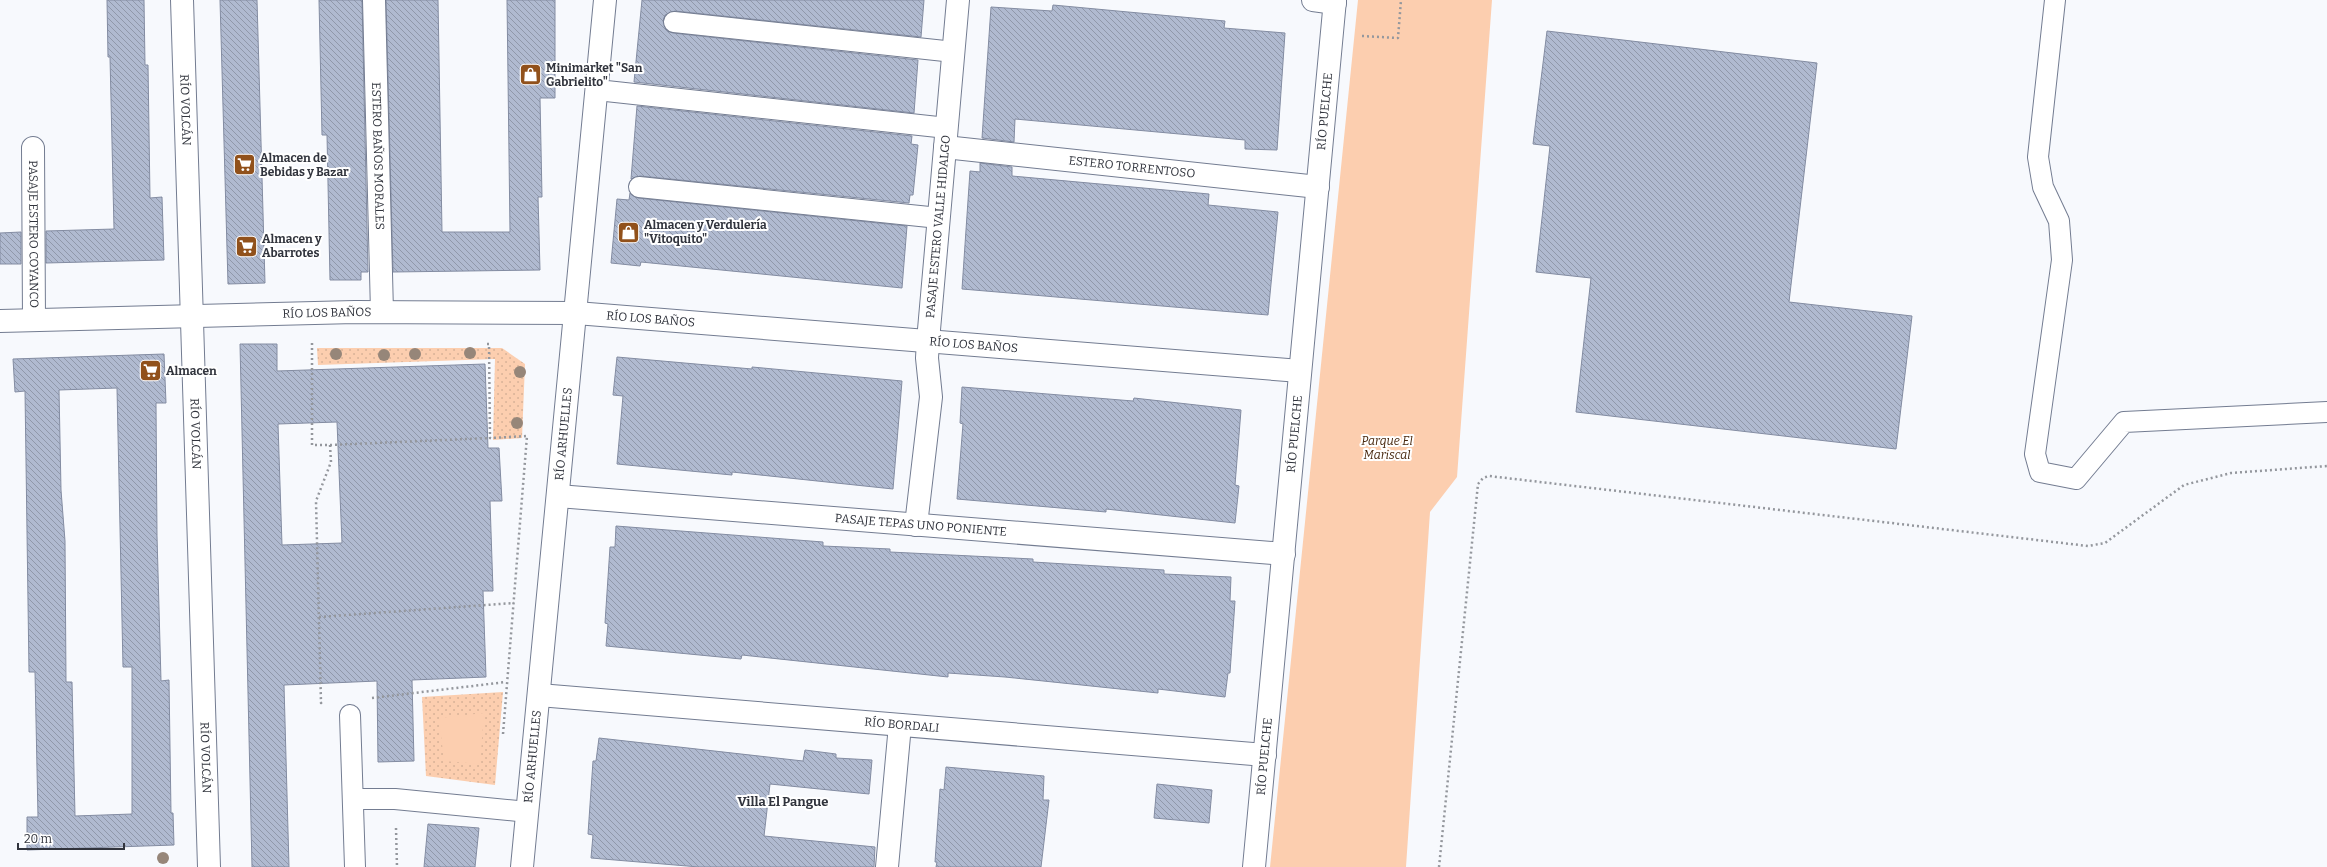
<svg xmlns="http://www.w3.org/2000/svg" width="2327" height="867" font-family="Bitter,serif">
  <defs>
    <pattern id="grass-dots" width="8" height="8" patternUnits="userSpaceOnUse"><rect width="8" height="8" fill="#fcceaf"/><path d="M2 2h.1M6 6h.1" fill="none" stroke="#d8b297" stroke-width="1.8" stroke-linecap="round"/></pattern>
    <pattern id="building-back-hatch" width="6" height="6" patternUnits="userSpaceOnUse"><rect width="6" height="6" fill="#b0bad0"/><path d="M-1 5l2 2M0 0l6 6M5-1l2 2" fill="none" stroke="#9098aa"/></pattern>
  </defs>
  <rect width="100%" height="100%" fill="#f7f9fd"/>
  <g fill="url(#grass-dots)">
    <polygon points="317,348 502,348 525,364 522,438 493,440 495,359 318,365"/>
    <polygon points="503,692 495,785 426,776 422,697"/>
  </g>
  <g fill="#fcceaf">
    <polygon points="1358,0 1492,0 1457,477 1430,512 1406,867 1270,867"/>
    <polygon points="484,713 480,764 444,761 439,718"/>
  </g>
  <g fill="url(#building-back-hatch)" stroke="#838ca2" fill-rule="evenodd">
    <polygon points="107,0 144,0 145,65 148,65 150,198 162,197 164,260 46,263 46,231 114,229 110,57 108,57"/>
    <polygon points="220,0 257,0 265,283 228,284"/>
    <polygon points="319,0 362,0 368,272 361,272 361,280 330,280 327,135 322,135"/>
    <polygon points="386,0 438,0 442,232 510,232 507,0 555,0 555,98 540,98 542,197 538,197 540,270 393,272"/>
    <polygon points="642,0 924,0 921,37 675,11 665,15 663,21 667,31 673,33 918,60 914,113 634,82"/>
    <polygon points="1053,5 1225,21 1224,28 1285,33 1277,150 1245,149 1245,140 1015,119 1014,142 982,138 991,7 1052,11"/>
    <polygon points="1547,31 1817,63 1789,302 1912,316 1896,449 1576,412 1591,278 1536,272 1550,146 1533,144"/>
    <polygon points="637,106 912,136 911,144 918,145 913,195 910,195 909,203 640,176 631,179"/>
    <polygon points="980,163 1012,167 1012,176 1209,194 1208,205 1278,212 1268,315 962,289 970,171 980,172"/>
    <polygon points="630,193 638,198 907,226 902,288 641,262 640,266 611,263 617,199 629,200"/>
    <polygon points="21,232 21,264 0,264 0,233"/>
    <path d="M240,344H277V371L485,364L488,448H499L502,501H490L493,591H483L486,677L412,680L414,761L378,762L377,681L284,685L289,867H252ZM337,422L342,543L282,545L278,424Z"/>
    <path d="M164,354L166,403H156L157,536L161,681L169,680L171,813H173L174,845L27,850V817H38L35,672H29L25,391L15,392L13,359ZM117,388L123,667H132V814L75,816L72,682H66L65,541L61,490L59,390Z"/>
    <polygon points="617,357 752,369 752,367 902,381 893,489 732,472 732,475 617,464 623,396 613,395"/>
    <polygon points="962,387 1133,401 1134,398 1241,410 1235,485 1239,486 1235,523 1106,509 1106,512 957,499 963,424 960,423"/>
    <polygon points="616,526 823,542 823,546 890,549 890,552 1033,559 1033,562 1164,570 1164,574 1231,577 1230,601 1235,601 1230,673 1228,673 1225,697 1158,689 1158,693 1005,677 948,673 948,677 742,655 741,659 606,646 608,624 605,623 610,547 615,547"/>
    <polygon points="599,738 803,761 805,750 836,754 836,758 872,760 869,794 770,784 764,836 875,847 874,867 699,867 591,858 593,835 588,834 593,761 596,761"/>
    <polygon points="946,767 1044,776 1043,800 1049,800 1041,867 936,867 937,862 935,862 940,789 944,790"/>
    <polygon points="1157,784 1212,790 1209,823 1154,818"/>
    <polygon points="428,824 479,828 475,867 424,867"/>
  </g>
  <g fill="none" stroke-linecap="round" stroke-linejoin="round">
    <defs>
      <g id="lane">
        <polyline points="2055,0 2038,157 2043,187 2059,221 2062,260 2035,454 2040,472 2076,479 2124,422 2327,412"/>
        <polyline points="674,22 954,52"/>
        <polyline points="597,90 947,128"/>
        <polyline points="639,187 939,218"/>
        <polyline points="350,715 355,867"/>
        <polyline points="353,799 395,799 528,812"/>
      </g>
      <g id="street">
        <path id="s1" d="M182,0L209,867"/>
        <path id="s2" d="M374,0L382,312"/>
        <polyline points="1313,0 1335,3"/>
        <path id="s3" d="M945,147L1318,187"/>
        <path id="s4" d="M33,148L34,319"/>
        <path id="s5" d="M0,321L355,312L576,313L1300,371"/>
        <path id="s6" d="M558,496L1284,554"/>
        <path id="s7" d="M916,525L931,397L927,358L928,341L958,0"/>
        <path id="s8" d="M539,695L1265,755"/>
        <path id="s9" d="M522,867L605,0"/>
        <polyline points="887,867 900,725"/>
        <path id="s10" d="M1254,867L1335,0"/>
      </g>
    </defs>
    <use href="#lane" stroke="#737c91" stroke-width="22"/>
    <use href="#street" stroke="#737c91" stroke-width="24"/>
    <g stroke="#94979d" stroke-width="2.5" stroke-dasharray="2 3" stroke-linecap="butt">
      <polyline points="1362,36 1398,38 1401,0"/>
      <polyline points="312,343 312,445 330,445 331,462 316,501 321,703 324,702"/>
      <polyline points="487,344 489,344 490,438 527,436 503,734"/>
      <polyline points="330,445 490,438"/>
      <polyline points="319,617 514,603"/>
      <polyline points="372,698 506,682"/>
      <polyline points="396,828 397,867"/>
      <polyline points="1439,867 1478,484 1483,478 1489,476 2088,546 2105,543 2184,485 2231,473 2327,466"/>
    </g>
    <use href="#lane" stroke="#fff" stroke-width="20"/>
    <use href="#street" stroke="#fff" stroke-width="22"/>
  </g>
  <g fill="#968679">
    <circle cx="470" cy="353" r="6"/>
    <circle cx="336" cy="354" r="6"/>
    <circle cx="415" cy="354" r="6"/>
    <circle cx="384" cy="355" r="6"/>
    <circle cx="520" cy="372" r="6"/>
    <circle cx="517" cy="423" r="6"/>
    <circle cx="163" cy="858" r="6"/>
  </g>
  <defs>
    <symbol id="shop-square" viewBox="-11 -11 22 22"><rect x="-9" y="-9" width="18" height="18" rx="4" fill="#91511b" stroke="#fff"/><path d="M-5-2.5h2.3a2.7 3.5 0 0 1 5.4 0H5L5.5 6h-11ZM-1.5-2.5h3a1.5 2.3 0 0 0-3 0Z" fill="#fff"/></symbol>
    <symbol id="supermarket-square" viewBox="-11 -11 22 22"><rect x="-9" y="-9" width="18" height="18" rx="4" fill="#91511b" stroke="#fff"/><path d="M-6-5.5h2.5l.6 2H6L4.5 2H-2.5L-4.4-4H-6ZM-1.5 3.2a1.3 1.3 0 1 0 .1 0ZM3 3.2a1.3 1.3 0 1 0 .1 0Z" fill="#fff"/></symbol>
  </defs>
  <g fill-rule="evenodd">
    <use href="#shop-square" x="518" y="62" width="25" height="25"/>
    <use href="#supermarket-square" x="232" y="152" width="25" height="25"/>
    <use href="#shop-square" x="616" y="220" width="25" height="25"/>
    <use href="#supermarket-square" x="234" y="234" width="25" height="25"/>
    <use href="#supermarket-square" x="138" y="358" width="25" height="25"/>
  </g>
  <g text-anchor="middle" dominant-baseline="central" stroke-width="4" stroke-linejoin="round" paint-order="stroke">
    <g font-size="12" font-weight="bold" fill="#31343d" stroke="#fff" text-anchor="start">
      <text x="546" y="68">Minimarket "San<tspan x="546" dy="14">Gabrielito"</tspan></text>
      <text x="260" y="158">Almacen de<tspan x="260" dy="14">Bebidas y Bazar</tspan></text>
      <text x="644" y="225">Almacen y Verdulería<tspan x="644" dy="14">"Vitoquito"</tspan></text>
      <text x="262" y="239">Almacen y<tspan x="262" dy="14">Abarrotes</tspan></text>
      <text x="166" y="371">Almacen</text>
    </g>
    <g font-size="12" fill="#31343d" stroke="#fff">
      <text stroke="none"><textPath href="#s1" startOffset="110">RÍO VOLCÁN</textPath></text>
      <text stroke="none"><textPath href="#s10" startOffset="759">RÍO PUELCHE</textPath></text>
      <text stroke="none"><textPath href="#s2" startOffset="156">ESTERO BAÑOS MORALES</textPath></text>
      <text stroke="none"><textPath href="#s3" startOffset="188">ESTERO TORRENTOSO</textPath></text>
      <text stroke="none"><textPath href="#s7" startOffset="300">PASAJE ESTERO VALLE HIDALGO</textPath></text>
      <text stroke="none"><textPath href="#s4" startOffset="86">PASAJE ESTERO COYANCO</textPath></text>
      <text stroke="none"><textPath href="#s5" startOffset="327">RÍO LOS BAÑOS</textPath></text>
      <text stroke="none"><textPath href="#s5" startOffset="651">RÍO LOS BAÑOS</textPath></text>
      <text stroke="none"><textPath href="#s5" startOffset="975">RÍO LOS BAÑOS</textPath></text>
      <text stroke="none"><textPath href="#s10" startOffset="435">RÍO PUELCHE</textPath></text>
      <text stroke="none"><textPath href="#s1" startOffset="434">RÍO VOLCÁN</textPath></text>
      <text stroke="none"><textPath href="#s9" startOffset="435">RÍO ARHUELLES</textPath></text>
      <text stroke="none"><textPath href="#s6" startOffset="364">PASAJE TEPAS UNO PONIENTE</textPath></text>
      <text stroke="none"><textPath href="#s8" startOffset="364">RÍO BORDALI</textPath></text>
      <text stroke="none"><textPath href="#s9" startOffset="111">RÍO ARHUELLES</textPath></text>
      <text stroke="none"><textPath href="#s10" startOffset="111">RÍO PUELCHE</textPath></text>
      <text stroke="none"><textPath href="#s1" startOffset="758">RÍO VOLCÁN</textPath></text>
    </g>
    <g font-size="12" font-style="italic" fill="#47270d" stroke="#fff">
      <text x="1387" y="441">Parque El<tspan x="1387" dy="14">Mariscal</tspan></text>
    </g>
    <g font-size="13" font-weight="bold" fill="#31343d" stroke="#fff">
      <text x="783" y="801">Villa El Pangue</text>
    </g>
  </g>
  <path d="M18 843v6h106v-6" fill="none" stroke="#31343d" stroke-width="2"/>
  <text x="24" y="843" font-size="12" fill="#31343d" stroke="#ffffff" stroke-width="3" paint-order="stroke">20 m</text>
</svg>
